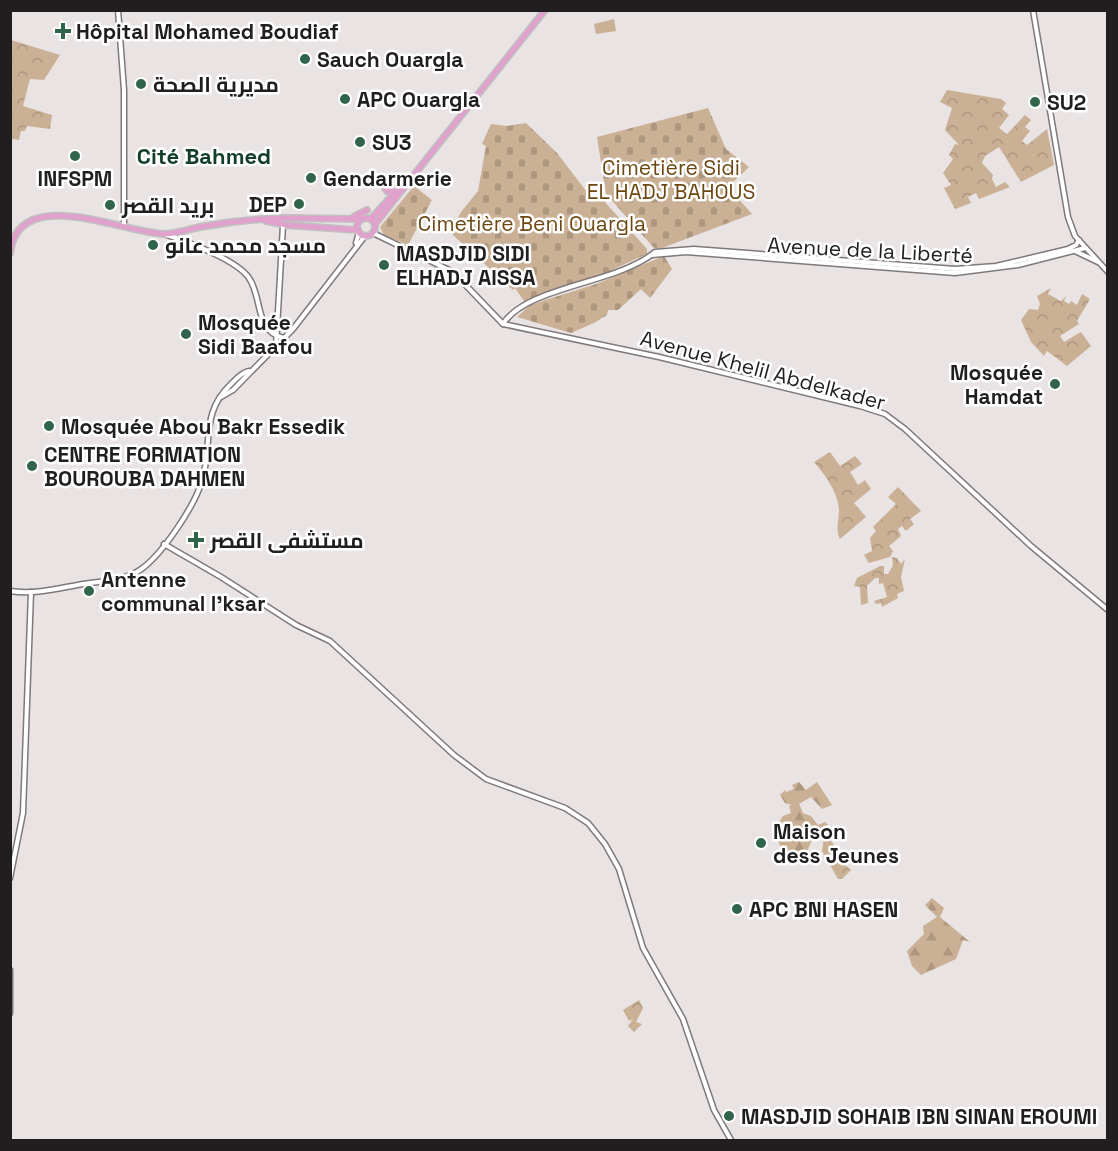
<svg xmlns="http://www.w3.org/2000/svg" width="1118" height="1151" font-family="'Space Grotesk',Cairo,sans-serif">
  <defs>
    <pattern id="forest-firs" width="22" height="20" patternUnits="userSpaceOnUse" patternTransform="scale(1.5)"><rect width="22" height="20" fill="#cab094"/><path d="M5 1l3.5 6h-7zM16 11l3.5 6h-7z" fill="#ad977f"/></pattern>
    <pattern id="cemetery-stones" width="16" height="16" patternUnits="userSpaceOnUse" patternTransform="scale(1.5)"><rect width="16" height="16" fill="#cab094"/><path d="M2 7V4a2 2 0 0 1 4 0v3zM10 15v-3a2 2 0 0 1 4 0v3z" fill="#ad977f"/></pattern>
    <pattern id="park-crowns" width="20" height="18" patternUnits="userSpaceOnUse" patternTransform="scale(1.5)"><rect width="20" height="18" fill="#cab094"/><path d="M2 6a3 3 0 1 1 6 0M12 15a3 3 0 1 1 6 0" fill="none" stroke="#ad977f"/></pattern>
  </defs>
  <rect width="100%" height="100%" fill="#e9e3e3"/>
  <g fill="url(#forest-firs)">
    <polygon points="799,782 806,790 817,782 832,805 822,809 811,797 799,804 803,813 811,816 818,825 825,822 828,825 822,836 818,837 820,828 817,829 804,858 799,855 794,859 786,861 774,830 783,816 791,813 789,806 792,805 785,803 780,795 785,790 786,792 794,789 792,785"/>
    <polygon points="932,898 944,908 940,917 970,942 963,940 956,959 921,975 912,966 907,951 924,934 923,926 937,917 925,905"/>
  </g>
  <g fill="url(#cemetery-stones)">
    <polygon points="708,108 726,149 749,167 728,187 752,214 662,248 654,248 606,194 597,137"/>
    <polygon points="526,123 557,153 593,200 601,193 603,200 647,249 647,254 594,278 524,301 515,288 513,290 453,235 451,230 461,212 478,191 486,146 482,144 491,124 506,126"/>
    <polygon points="414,186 432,200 408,245 384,235 380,227"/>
    <polygon points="664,256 672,269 650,298 641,289 618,310 608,310 607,315 594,323 571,333 517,317 530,305 596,284"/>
  </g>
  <g fill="url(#park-crowns)">
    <polygon points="11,40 60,55 44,80 30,79 23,106 52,115 50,129 27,126 25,131 21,131 19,140 12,139 11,142"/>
    <polygon points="947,90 1001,99 1006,103 1002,109 1009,115 999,128 1007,134 1025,115 1031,120 1025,127 1030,131 1022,141 1027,145 1047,129 1054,165 1021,182 999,147 985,156 982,163 993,175 992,179 996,187 1005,182 1010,187 979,199 976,193 968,197 971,203 955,209 944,188 951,185 943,173 953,159 949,155 955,144 959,145 945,130 952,108 940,102"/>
    <polygon points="1051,288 1048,294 1061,301 1066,296 1064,301 1069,304 1071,301 1077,305 1082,294 1090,299 1077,321 1079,324 1060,336 1064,342 1081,332 1091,346 1067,366 1047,351 1044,356 1031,342 1021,320 1029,309 1038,310 1040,304 1037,296"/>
    <path d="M830,452L840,466L855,456L862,464L850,472L858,485L865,480L871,489L854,503L866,517L840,539C835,530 839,520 839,510C838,492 825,475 814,462Z"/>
    <polygon points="898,487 921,511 910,519 914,524 906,531 902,526 898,529 901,536 889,546 893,551 890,557 869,563 864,555 872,551 870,538 876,531 873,527 896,504 888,497"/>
    <polygon points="892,557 897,558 901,564 905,559 901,577 904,591 897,594 898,598 882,607 881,603 876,604 874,601 887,597 883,583 879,584 879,578 875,578 867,586 868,603 861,605 860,587 854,586 857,578 880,566 884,566 884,574 888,574 893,565"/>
    <polygon points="828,837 837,849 832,854 851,870 842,879 838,879 822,851 824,838"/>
    <polygon points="639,1000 643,1008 636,1022 642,1024 634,1032 628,1026 633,1019 629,1021 623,1010"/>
  </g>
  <polygon fill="#cab094" points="614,19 616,31 596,34 594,24"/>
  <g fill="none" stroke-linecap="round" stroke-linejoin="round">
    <defs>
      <g id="minor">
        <polyline points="118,10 124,90 124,225"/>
        <polyline points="1033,10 1068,217 1075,236 1108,272"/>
        <polyline points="373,233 453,272 503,324 659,357 860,406 885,414 905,429 1031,546 1108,610"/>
        <path d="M167,235C188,242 237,260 249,278C263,298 254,332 284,338"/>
        <polyline points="356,243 359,232"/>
        <polyline points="1075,251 1098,262"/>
        <polyline points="652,255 686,252 955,273 1018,265 1085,248"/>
        <path d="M503,324C527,286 617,284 655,252L694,249L955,269L996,266L1068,249L1076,245L1079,240"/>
        <polyline points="278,327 291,330"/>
        <polyline points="276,346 283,225"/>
        <polyline points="221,397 233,390 293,329 365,236"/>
        <polyline points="164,544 221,577 296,625 330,641 454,755 486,779 565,808 588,823 605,844 619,869 643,948 683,1019 714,1110 731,1140"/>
        <path d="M10,591C35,595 59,588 83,584C101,581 124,581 140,570C162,555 194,507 202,481C213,444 200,413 231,384C236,379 242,372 249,371"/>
        <polyline points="10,878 23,813 31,592"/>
        <polyline points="10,970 10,1013"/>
      </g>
      <g id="major">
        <polyline points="383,185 387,191 396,192"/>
        <polyline points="355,216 367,210"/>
        <polyline points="285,218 362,219"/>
        <circle cx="366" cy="227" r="9"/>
        <polyline points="371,219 408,178"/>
        <polyline points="266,221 282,224"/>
        <polyline points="375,224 545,10"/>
        <polyline points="285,225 358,230"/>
        <path d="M10,253C18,183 124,233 164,234C176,234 189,229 200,227C227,222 255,219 283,218"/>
      </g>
    </defs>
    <use href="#minor" stroke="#7f797a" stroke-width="7"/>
    <use href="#major" stroke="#c1c0c0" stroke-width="8"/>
    <use href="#minor" stroke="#fff" stroke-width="4"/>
    <use href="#major" stroke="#e0a1cd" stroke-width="5"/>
  </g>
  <g fill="#30654b" stroke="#fff" stroke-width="2">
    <path d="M60 22h6v6h6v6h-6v6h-6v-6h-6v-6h6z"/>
    <circle cx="305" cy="59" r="6"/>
    <circle cx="141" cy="84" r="6"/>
    <circle cx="345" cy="99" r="6"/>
    <circle cx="1035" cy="102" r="6"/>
    <circle cx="360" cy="142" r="6"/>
    <circle cx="75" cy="156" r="6"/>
    <circle cx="311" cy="178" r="6"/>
    <circle cx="299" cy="204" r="6"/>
    <circle cx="110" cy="205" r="6"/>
    <circle cx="153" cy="245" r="6"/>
    <circle cx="384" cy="265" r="6"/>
    <circle cx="186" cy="334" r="6"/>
    <circle cx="1055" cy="384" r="6"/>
    <circle cx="49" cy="426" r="6"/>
    <circle cx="32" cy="466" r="6"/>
    <path d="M193 531h6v6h6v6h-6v6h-6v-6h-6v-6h6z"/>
    <circle cx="89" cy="591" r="6"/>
    <circle cx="761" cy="843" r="6"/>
    <circle cx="737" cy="909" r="6"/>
    <circle cx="729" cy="1116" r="6"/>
  </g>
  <g text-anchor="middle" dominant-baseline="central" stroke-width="5" stroke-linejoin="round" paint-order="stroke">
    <g font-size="21" font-weight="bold" fill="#201e1e" stroke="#fff" text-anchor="start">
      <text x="76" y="31">Hôpital Mohamed Boudiaf</text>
      <text x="317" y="59">Sauch Ouargla</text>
      <text x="153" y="84">مديرية الصحة</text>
      <text x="357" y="99">APC Ouargla</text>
      <text x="1047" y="102">SU2</text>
      <text x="372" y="142">SU3</text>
      <text x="75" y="178" text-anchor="middle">INFSPM</text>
      <text x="323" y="178">Gendarmerie</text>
      <text x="287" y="204" text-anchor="end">DEP</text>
      <text x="122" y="205">بريد القصر</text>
      <text x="165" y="245">مسجد محمد عانو</text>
      <text x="396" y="253">MASDJID SIDI<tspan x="396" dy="24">ELHADJ AISSA</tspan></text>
      <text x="198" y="322">Mosquée<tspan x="198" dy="24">Sidi Baafou</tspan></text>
      <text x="1043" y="372" text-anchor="end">Mosquée<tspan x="1043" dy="24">Hamdat</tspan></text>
      <text x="61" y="426">Mosquée Abou Bakr Essedik</text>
      <text x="44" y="454">CENTRE FORMATION<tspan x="44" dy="24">BOUROUBA DAHMEN</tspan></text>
      <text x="210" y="540">مستشفى القصر</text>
      <text x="101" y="579">Antenne<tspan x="101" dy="24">communal l'ksar</tspan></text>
      <text x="773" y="831">Maison<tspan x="773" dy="24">dess Jeunes</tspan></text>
      <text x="749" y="909">APC BNI HASEN</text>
      <text x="741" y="1116">MASDJID SOHAIB IBN SINAN EROUMI</text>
    </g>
    <g font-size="21" fill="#6d4711" stroke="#fff">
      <text x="671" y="167">Cimetière Sidi<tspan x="671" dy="24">EL HADJ BAHOUS</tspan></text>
      <text x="532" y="223">Cimetière Beni Ouargla</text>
    </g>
    <g font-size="21" fill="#201e1e" stroke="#fff">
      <text transform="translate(870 250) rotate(3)">Avenue de la Liberté</text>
      <text transform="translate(763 370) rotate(15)">Avenue Khelil Abdelkader</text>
    </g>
    <g font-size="22" font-weight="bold" fill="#133e2a" stroke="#fff">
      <text x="204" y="156">Cité Bahmed</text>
    </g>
  </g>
  <rect width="1118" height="1151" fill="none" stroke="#201e1e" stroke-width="24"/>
</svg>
